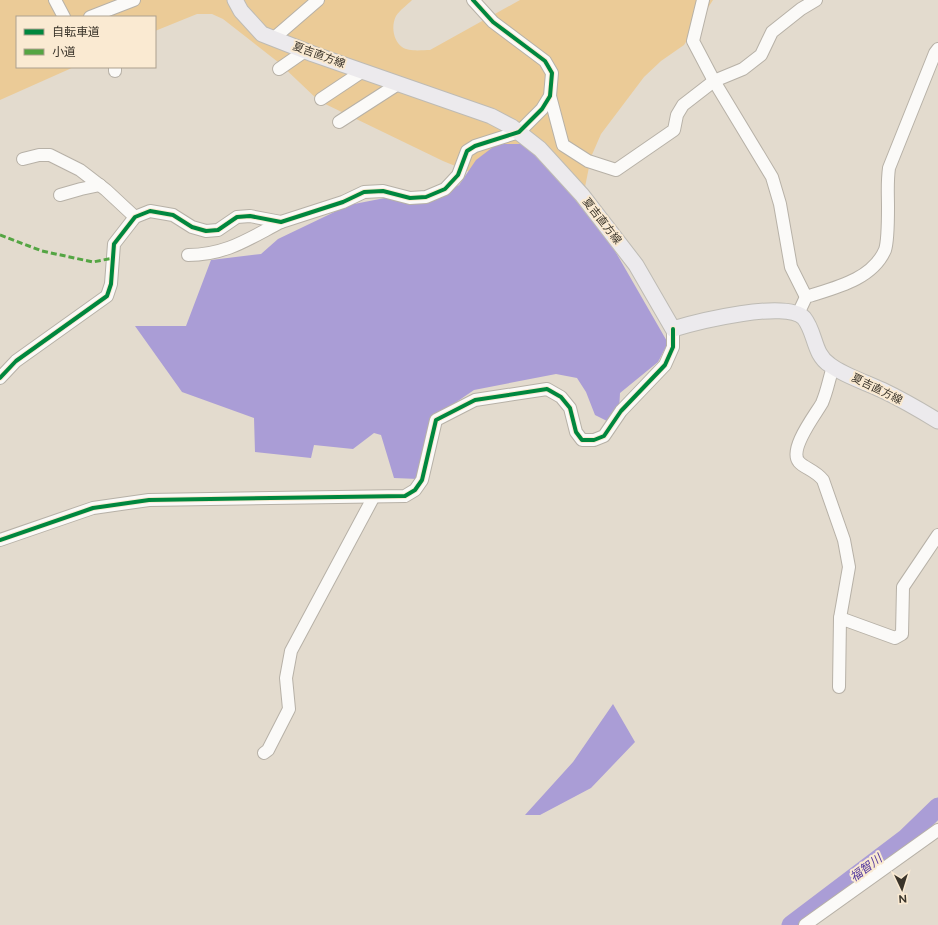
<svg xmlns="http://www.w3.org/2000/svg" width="938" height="925" font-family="Figtree,'Noto Sans JP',sans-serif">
  <rect width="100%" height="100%" fill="#e3dbce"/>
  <path fill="#ebcb97" d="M0,0H412C407,5 400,10 396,16C391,26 393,40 402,47C409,52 422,50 430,50L520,0H713L684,45L661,61L644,77L601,134L591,157L583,197L574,203L519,192L443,161L319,101L278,62L223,19L212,14H197L155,31V17H17V67H74L0,100Z"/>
  <g fill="#aa9dd6">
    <polygon points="497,144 528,144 607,237 668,343 658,362 620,393 619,411 607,421 595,415 586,392 577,378 556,374 474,390 433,418 418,479 394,478 381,435 374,433 353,449 314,445 311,458 255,452 254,418 182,392 135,326 186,326 211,260 261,254 278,239 349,205 390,197 430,202 459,185 476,160"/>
    <polygon points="613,704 635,742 591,788 540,815 525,815 573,762"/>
  </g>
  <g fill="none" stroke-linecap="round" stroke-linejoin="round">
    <polyline stroke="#aa9dd6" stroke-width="19" points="791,925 906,838 938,807"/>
    <defs>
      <g id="minor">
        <polyline points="55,0 64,17"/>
        <polyline points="703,0 693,41 714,81 772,177 780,204 791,267 806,297"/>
        <polyline points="90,17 134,0"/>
        <polyline points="274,38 318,0"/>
        <polyline points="115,67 115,71"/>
        <polyline points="279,69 305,51"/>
        <polyline points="550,96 563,145 588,161 616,170 674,130 677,115 683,105 714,81 743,69 761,55 772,32 801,9 816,0"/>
        <polyline points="321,99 363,71"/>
        <polyline points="339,122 398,84"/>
        <polyline points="23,159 39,155 50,155 80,170 106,190 135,217"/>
        <polyline points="60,195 81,189 100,185"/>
        <path d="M188,255C226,255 248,239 281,222"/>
        <path d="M798,314L806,297C834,288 872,280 885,250C888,241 888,218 888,207C888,193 887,183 889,168L935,53L938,49"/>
        <path d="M833,367C829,379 827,392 822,403C816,414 788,449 799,462C804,468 815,470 823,480L844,540L849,567L840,618"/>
        <polyline points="0,378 16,361 107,296 111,284 114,244 135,217 150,211 173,215 192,227 206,231 218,230 237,217 250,216 281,222 343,202 364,192 383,191 410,198 426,197 445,189 458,175 467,151 475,146 519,132 542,109 550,96 552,73 545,61 493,22 473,0"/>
        <polyline points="0,540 93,508 149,500 405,496 415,490 422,480 436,420 475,400 547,389 561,397 570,408 576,432 582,440 594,440 604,436 621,411 665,365 673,347 673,329"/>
        <polyline points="839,687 840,618 895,638 902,634 903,587 938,535"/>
        <polyline points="264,753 268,750 289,709 286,678 291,651 373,498"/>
        <polyline points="805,925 938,830"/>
      </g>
      <path id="major" d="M235,0L241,11L262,34L313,54L491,116L512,127L540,149L582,195L636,265L673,329C696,322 787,299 804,318C816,333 813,354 830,365C845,376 865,382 882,390C901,399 920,410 938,421"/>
    </defs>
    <use href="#minor" stroke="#b7b1a7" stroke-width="14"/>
    <use href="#major" stroke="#bebbb4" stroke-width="17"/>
    <use href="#minor" stroke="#fbfaf8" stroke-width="12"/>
    <use href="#major" stroke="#eceaed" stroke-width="15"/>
    <polyline stroke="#54a543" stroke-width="3" stroke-dasharray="6 3" stroke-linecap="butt" points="0,235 42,251 93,262 113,258"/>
    <defs>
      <g id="cycleway">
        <polyline points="0,378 16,361 107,296 111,284 114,244 135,217 150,211 173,215 192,227 206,231 218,230 237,217 250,216 281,222 343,202 364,192 383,191 410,198 426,197 445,189 458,175 467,151 475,146 519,132 542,109 550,96 552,73 545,61 493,22 473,0"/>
        <polyline points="0,540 93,508 149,500 405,496 415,490 422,480 436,420 475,400 547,389 561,397 570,408 576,432 582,440 594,440 604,436 621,411 665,365 673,347 673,329"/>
      </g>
    </defs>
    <use href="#cycleway" stroke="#faead2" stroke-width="6"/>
    <use href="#cycleway" stroke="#00873e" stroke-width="4"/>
  </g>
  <g text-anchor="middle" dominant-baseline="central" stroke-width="4" stroke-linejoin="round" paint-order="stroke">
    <g font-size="11" fill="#3a342a" stroke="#faead2">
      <text transform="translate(319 55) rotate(20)">夏吉直方線</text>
      <text transform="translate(602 221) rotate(52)">夏吉直方線</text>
      <text transform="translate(877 389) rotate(26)">夏吉直方線</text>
    </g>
    <g font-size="12" font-style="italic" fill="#53389e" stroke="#faead2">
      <text transform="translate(866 868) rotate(-37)">福智川</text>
    </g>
  </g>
  <rect x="16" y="16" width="140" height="52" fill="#faead2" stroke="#ada18f"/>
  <rect x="24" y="29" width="20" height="6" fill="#00873e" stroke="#ada18f"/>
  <text x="52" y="36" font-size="12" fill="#3a342a">自転車道</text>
  <rect x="24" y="49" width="20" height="6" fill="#54a543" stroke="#ada18f"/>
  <text x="52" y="56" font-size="12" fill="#3a342a">小道</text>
  <g transform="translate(902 889) rotate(176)" stroke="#faead2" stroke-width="3" paint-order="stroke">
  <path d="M0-3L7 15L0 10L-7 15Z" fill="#3a342a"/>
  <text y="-6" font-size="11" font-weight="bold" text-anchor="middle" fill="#3a342a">N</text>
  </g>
</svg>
